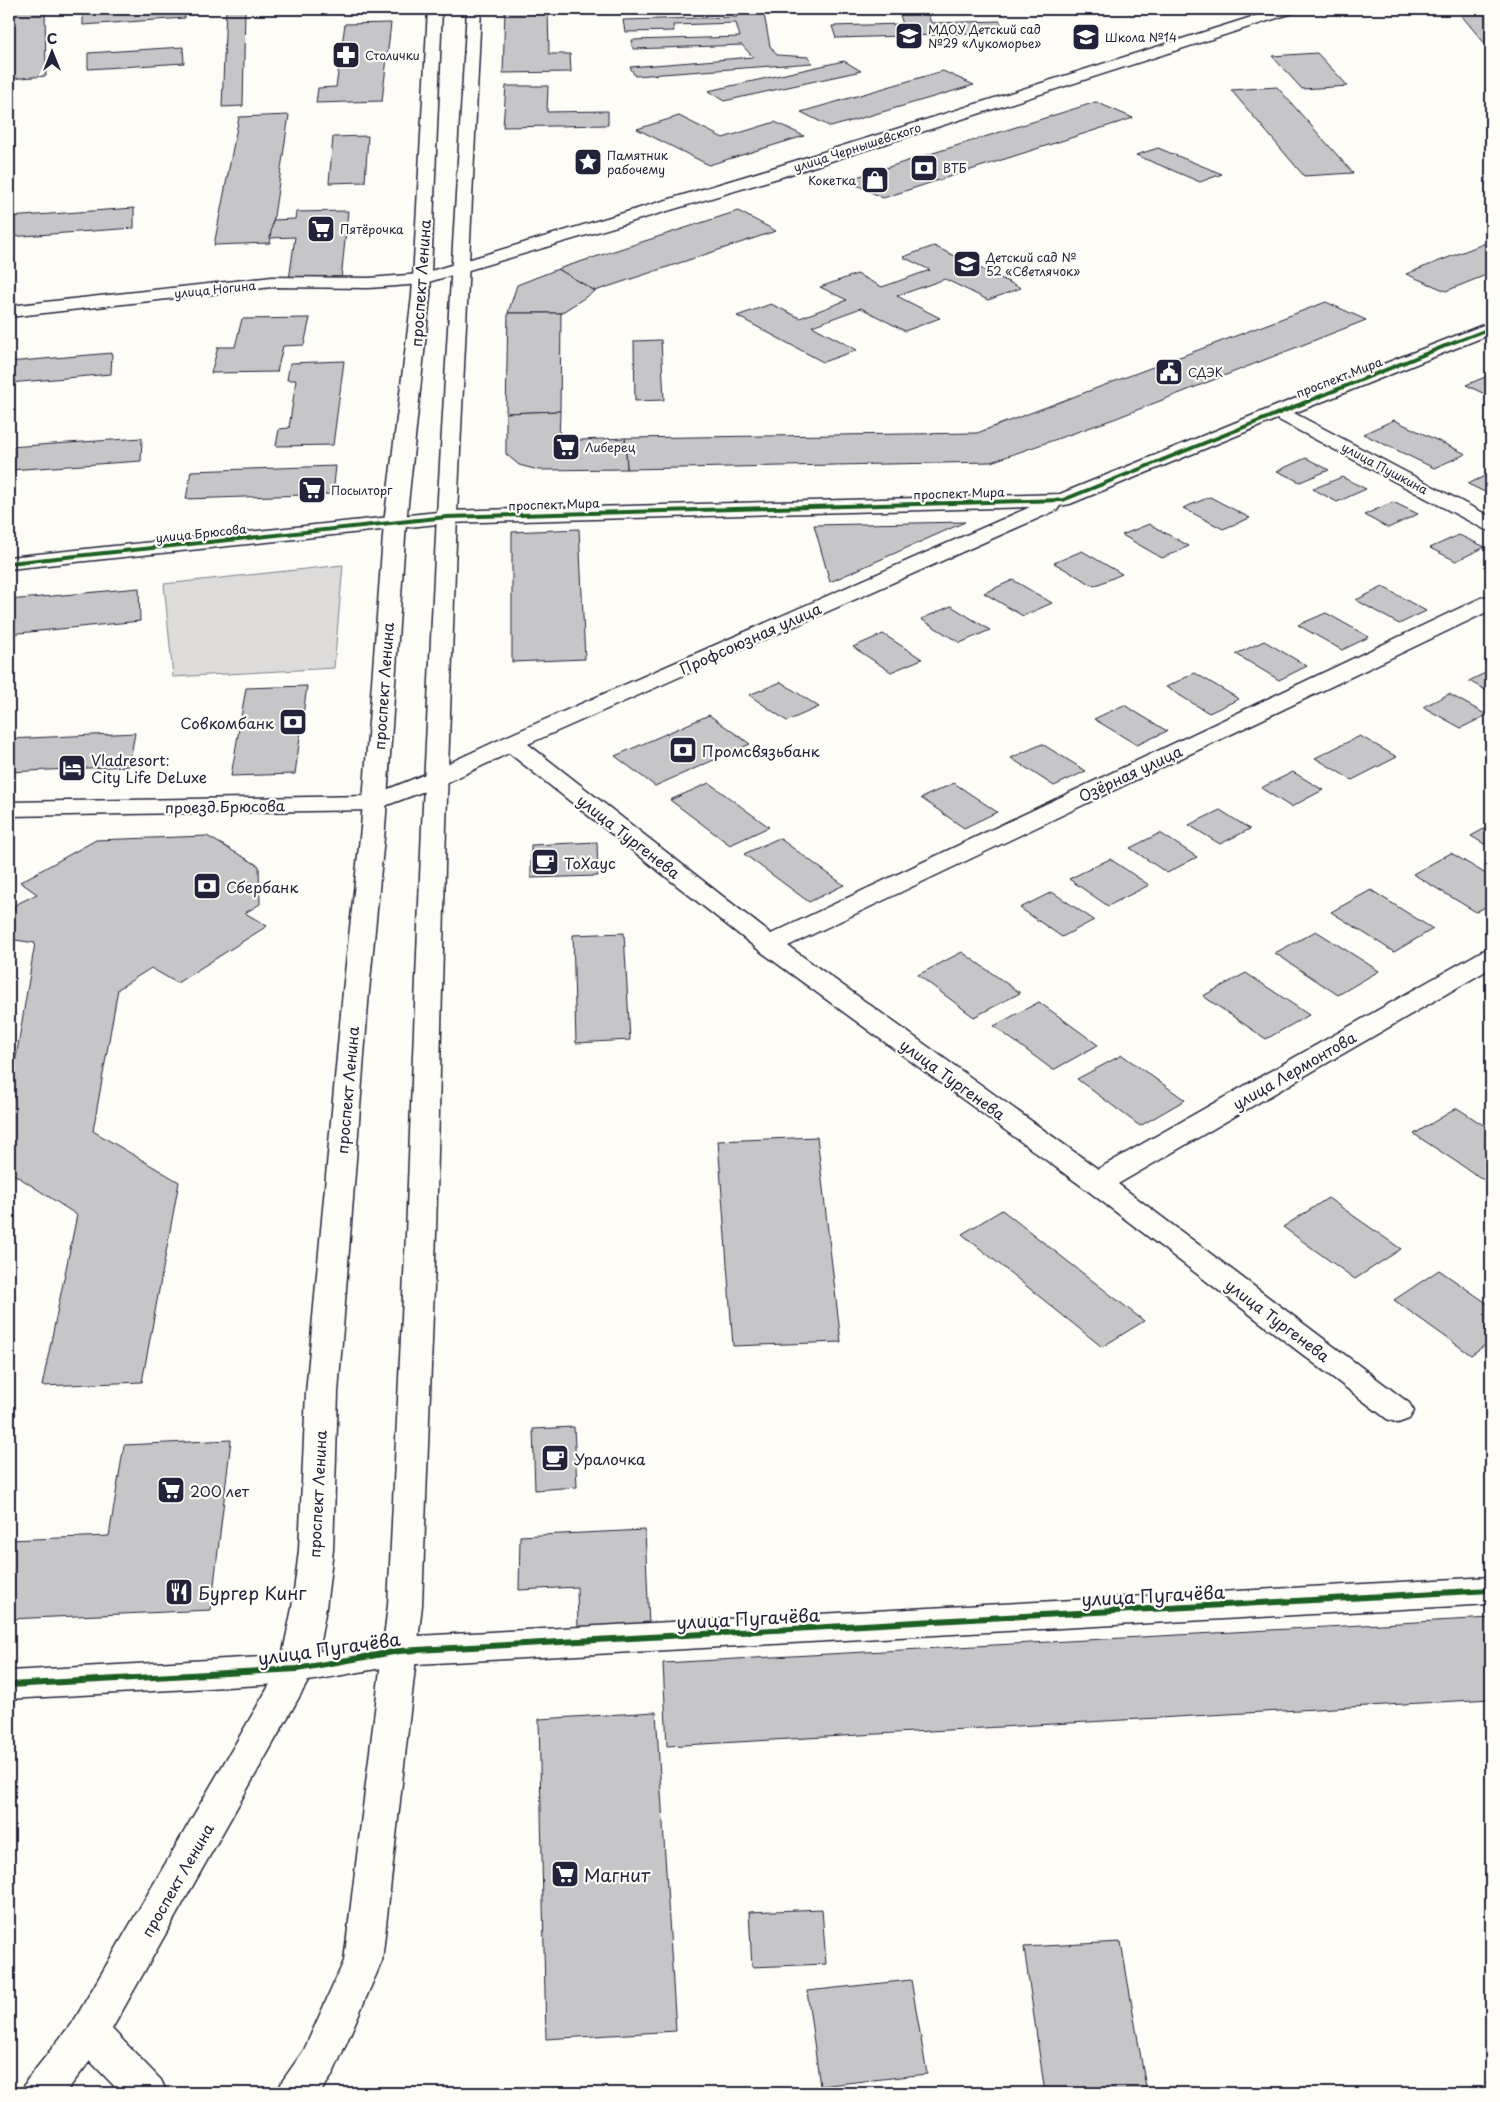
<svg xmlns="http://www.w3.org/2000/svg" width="1500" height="2102" font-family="'Playpen Sans',sans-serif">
  <rect width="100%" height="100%" fill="#fdfcf7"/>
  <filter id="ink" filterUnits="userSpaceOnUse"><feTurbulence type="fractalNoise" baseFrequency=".02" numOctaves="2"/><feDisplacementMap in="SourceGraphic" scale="10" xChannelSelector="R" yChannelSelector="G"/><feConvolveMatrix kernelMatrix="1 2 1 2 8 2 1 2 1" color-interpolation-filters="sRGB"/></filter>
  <g filter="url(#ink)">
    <polygon fill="#dddcdb" stroke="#807f8b" points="343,565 334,668 173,677 164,584"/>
    <g fill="#c6c6c8" stroke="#22223b">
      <polygon points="9,9 45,9 46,76 9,79"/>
      <polygon points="83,9 103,9 103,14 184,9 185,18 83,25"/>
      <polygon points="226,9 245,9 243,106 222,107"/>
      <polygon points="505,9 548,9 549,54 570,54 571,72 503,73"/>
      <polygon points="735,9 763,9 770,46 777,55 809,57 812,63 635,76 630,67 753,57 742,45 633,49 632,40 740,37 736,23 673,25 674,31 625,32 623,20 737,17"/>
      <polygon points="898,9 926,9 931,23 1000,21 1005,33 836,38 832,26 903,24"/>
      <polygon points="1456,9 1491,9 1491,51"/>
      <polygon points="391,23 382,101 316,103 318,88 336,87 345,24"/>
      <polygon points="183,47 184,63 88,69 88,53"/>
      <polygon points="1317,53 1348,86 1302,89 1272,56"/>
      <polygon points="844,61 861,71 724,101 708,91"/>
      <polygon points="943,71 974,85 831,127 801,112"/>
      <polygon points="506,86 548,86 547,112 608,111 608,125 503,127"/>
      <polygon points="1277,87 1353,173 1304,176 1231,90"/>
      <polygon points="1096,102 1133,118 883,198 847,180"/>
      <polygon points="289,115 270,243 214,245 239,117"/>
      <polygon points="679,116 723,138 775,122 804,136 709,165 637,129"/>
      <polygon points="368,136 365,182 329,183 333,137"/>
      <polygon points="1158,148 1222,174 1200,182 1136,155"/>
      <polygon points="134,208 134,228 9,237 9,217"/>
      <polygon points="348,211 341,279 289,280 295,237 270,238 273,220 295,219 296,212"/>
      <polygon points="738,211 776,231 595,291 558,269"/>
      <polygon points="1491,241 1491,273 1446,291 1406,274"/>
      <polygon points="934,246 1021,288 988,300 945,279 897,296 940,318 905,331 861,308 812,326 857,350 823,362 737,316 771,304 800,318 847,300 820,287 857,274 882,287 930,270 903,257"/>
      <polygon points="558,269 595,291 561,313 508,313 517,285"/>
      <polygon points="1326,302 1366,320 1114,419 991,462 627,469 625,438 977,433"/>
      <polygon points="508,313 561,313 560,411 506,413"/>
      <polygon points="310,318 304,345 283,346 277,372 211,373 218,347 235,347 242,319"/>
      <polygon points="661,340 664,400 635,401 634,341"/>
      <polygon points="112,353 111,374 9,383 9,362"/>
      <polygon points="344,361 333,445 276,446 279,429 289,428 296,380 287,380 290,363"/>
      <polygon points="1490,375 1491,397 1466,385"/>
      <polygon points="560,411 559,441 625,438 627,469 538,470 519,465 506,454 506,413"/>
      <polygon points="1394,420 1466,454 1434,468 1363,434"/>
      <polygon points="142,438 141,461 9,470 9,447"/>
      <polygon points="1306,458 1329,470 1300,482 1277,471"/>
      <polygon points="336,466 333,494 186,499 191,471"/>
      <polygon points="1491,473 1491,495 1468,484"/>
      <polygon points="1342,477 1366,489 1337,502 1313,489"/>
      <polygon points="1210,497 1250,518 1223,529 1183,508"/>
      <polygon points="1393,502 1418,514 1388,528 1364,515"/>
      <polygon points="965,522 830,582 814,525"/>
      <polygon points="1149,524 1189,546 1162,558 1122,535"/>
      <polygon points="579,529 585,659 512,662 512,532"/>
      <polygon points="1459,535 1485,547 1456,561 1430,548"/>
      <polygon points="1082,551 1122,574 1094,586 1054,563"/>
      <polygon points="1013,580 1052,603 1023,616 984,593"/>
      <polygon points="1383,587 1426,611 1399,624 1356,600"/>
      <polygon points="139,588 140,621 9,634 9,600"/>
      <polygon points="951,606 990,630 960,643 921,619"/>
      <polygon points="1326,613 1369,637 1342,650 1298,625"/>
      <polygon points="883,634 922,659 891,672 853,647"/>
      <polygon points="1264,641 1307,666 1279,680 1236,654"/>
      <polygon points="1491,670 1491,693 1469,681"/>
      <polygon points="1195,673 1239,699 1209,713 1166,687"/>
      <polygon points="781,682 819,707 787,721 749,695"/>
      <polygon points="307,686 295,774 231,776 246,688"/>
      <polygon points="1449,694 1487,715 1461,728 1423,707"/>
      <polygon points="1124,705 1167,731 1137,745 1094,719"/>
      <polygon points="709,715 750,744 655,786 615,756"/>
      <polygon points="135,733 129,766 9,772 9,739"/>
      <polygon points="1360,736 1397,757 1352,780 1315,758"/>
      <polygon points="1042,744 1086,771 1054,786 1011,758"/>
      <polygon points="1293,772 1323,790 1291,807 1261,788"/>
      <polygon points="709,783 769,827 730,845 670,800"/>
      <polygon points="954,783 997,812 964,828 921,798"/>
      <polygon points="1220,810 1250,829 1220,844 1189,825"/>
      <polygon points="1491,825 1491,848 1471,836"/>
      <polygon points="1160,833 1197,857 1167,873 1130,848"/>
      <polygon points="207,836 259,866 260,904 245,913 267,926 177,983 151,968 118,989 93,1131 179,1182 142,1382 42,1386 77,1215 9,1171 9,1100 35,943 9,939 9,929 15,905 37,894 20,882 96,840"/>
      <polygon points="779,838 844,885 809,902 744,854"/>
      <polygon points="597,842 598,876 531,878 531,845"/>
      <polygon points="1451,853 1491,877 1491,904 1476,912 1413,874"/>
      <polygon points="1110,859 1149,885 1108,906 1069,879"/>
      <polygon points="1371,890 1433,929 1394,952 1331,912"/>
      <polygon points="1052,892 1094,920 1062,937 1020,908"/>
      <polygon points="1316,931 1379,971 1338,995 1275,953"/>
      <polygon points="624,933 630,1040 576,1043 573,935"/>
      <polygon points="962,952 1020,993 974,1017 918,975"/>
      <polygon points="1246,973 1309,1015 1266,1039 1203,996"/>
      <polygon points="1039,1002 1098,1045 1053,1070 994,1026"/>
      <polygon points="1122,1055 1185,1100 1140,1126 1077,1079"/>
      <polygon points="1457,1108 1491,1130 1491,1179 1487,1182 1414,1134"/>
      <polygon points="817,1137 841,1342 733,1346 718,1141"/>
      <polygon points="1328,1198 1401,1249 1355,1279 1283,1227"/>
      <polygon points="1002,1210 1144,1321 1102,1347 962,1234"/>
      <polygon points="1439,1270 1491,1306 1491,1341 1471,1355 1394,1300"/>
      <polygon points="574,1427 577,1487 535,1490 533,1429"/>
      <polygon points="231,1440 211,1610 9,1619 9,1540 109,1536 124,1445"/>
      <polygon points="645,1530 649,1626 578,1630 577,1587 519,1590 520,1536"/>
      <polygon points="1491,1618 1491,1699 667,1746 663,1663"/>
      <polygon points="656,1712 676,2031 546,2039 539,1719"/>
      <polygon points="822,1909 826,1964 752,1967 749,1912"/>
      <polygon points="1121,1942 1147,2093 1045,2093 1024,1947"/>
      <polygon points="911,1980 927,2074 820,2086 807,1991"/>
    </g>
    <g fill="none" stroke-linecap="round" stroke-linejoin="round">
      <defs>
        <g id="street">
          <polygon points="1277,9 1298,9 1296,12 778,178 422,284 369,288 272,287 9,317 9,306 272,277 369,278 421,274 766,170"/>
          <polygon points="1491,322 1491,334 1294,413 1491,517 1491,531 1484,529 1277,419 1070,504 1060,506 1057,510 528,744 771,934 1483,597 1491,595 1491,610 788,946 1098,1169 1482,951 1491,949 1491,968 1118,1184 1409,1403 1414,1411 1409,1419 1398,1423 1387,1419 1087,1190 760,951 509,753 446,783 374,810 9,816 9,802 371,796 428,773 503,738 1030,507 447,523 9,569 9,557 447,511 1060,494 1271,408"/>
          <polygon points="1491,1577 1491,1604 399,1665 297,1683 9,1699 9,1671 297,1655 399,1637"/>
        </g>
        <g id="secondary">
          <polygon points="428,9 442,9 430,296 406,523 385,828 369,991 338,1393 333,1550 326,1608 315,1669 112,2029 161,2080 167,2093 121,2093 90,2061 65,2093 21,2093 27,2080 75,2019 280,1667 292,1608 299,1550 306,1393 343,991 361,828 384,523 412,296"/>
          <polygon points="467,9 481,9 457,514 446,826 436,1234 422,1605 382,1961 332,2076 320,2093 277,2093 283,2080 304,2050 344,1961 388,1605 406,1234 422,826 437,514"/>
        </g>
      </defs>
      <use href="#street" stroke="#22223b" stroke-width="3"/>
      <use href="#secondary" stroke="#22223b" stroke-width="3"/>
      <use href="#street" fill="#fdfcf7" fill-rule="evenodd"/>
      <use href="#secondary" fill="#fdfcf7" fill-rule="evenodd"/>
      <defs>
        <polyline id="cycleway-far2" points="1442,347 1491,328"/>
        <polyline id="cycleway-far1" points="9,563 447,517 1063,500 1445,346"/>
        <polyline id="cycleway" points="9,1685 297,1669 399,1651 1491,1590"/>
      </defs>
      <use href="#cycleway-far2" stroke="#fdfcf7" stroke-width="5"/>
      <use href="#cycleway-far1" stroke="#fdfcf7" stroke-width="6"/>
      <use href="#cycleway" stroke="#fdfcf7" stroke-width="9"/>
      <use href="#cycleway-far2" stroke="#1b5e20" stroke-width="3"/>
      <use href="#cycleway-far1" stroke="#1b5e20" stroke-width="4"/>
      <use href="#cycleway" stroke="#1b5e20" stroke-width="6"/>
    </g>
  </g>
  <defs>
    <symbol id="school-square" viewBox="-11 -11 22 22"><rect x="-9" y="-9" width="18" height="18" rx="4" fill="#22223b" stroke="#fdfcf7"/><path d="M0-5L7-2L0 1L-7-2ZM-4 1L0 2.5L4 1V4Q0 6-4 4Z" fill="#fff"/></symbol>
    <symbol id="pharmacy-square" viewBox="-11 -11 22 22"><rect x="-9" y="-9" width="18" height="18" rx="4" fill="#22223b" stroke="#fdfcf7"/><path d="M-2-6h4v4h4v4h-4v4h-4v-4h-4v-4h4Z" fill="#fff"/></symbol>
    <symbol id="sight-square" viewBox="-11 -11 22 22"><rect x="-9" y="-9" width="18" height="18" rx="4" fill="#22223b" stroke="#fdfcf7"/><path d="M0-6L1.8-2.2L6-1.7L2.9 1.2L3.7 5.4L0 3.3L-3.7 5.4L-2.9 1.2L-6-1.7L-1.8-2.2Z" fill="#fff"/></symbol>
    <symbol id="bank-square" viewBox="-11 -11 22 22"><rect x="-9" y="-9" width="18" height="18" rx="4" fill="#22223b" stroke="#fdfcf7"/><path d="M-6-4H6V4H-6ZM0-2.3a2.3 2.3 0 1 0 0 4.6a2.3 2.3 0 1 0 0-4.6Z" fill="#fff"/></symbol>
    <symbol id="shop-square" viewBox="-11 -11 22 22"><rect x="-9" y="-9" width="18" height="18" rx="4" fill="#22223b" stroke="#fdfcf7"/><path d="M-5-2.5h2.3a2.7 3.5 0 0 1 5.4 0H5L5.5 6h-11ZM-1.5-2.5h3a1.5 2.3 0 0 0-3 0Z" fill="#fff"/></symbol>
    <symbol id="supermarket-square" viewBox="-11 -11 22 22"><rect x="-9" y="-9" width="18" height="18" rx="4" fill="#22223b" stroke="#fdfcf7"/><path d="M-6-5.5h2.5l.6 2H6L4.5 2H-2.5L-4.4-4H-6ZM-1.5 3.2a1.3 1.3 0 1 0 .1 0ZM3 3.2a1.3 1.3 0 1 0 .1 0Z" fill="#fff"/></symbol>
    <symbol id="civic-square" viewBox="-11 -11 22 22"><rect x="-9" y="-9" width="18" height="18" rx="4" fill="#22223b" stroke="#fdfcf7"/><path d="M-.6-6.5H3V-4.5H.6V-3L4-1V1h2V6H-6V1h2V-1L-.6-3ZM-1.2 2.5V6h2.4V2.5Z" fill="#fff"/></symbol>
    <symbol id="hotel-square" viewBox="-11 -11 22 22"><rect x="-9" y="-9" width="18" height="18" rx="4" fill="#22223b" stroke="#fdfcf7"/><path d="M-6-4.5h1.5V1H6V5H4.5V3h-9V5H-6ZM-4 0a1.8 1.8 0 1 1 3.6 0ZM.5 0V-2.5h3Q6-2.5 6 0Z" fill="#fff"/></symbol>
    <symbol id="cafe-square" viewBox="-11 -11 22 22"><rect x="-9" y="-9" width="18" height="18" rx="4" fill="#22223b" stroke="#fdfcf7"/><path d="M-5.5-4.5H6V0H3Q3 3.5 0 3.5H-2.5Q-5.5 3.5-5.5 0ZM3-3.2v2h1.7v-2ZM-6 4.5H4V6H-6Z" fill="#fff"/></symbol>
    <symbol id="restaurant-square" viewBox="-11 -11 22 22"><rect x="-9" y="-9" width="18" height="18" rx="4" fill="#22223b" stroke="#fdfcf7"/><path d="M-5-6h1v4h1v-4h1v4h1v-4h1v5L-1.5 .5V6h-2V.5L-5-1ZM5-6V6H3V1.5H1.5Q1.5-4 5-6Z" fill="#fff"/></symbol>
  </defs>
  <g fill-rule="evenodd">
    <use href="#school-square" x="893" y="20" width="32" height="32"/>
    <use href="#school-square" x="1070" y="21" width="32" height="32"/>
    <use href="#pharmacy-square" x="330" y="39" width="32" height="32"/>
    <use href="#sight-square" x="572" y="146" width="32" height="32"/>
    <use href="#bank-square" x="908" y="152" width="32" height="32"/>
    <use href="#shop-square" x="859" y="164" width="32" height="32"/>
    <use href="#supermarket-square" x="305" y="213" width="32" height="32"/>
    <use href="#school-square" x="951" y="248" width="32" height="32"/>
    <use href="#civic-square" x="1153" y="356" width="32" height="32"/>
    <use href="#supermarket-square" x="550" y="431" width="32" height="32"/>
    <use href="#supermarket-square" x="296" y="474" width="32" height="32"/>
    <use href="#bank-square" x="277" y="706" width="32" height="32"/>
    <use href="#bank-square" x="667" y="734" width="32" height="32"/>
    <use href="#hotel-square" x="56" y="752" width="32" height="32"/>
    <use href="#cafe-square" x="529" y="846" width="32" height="32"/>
    <use href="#bank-square" x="191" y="870" width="32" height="32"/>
    <use href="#cafe-square" x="539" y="1442" width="32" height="32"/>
    <use href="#supermarket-square" x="155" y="1474" width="32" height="32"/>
    <use href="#restaurant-square" x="163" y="1576" width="32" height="32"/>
    <use href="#supermarket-square" x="549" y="1858" width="32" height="32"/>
  </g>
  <g text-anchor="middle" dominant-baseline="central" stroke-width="4.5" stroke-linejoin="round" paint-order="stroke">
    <g font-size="12" fill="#22223b" stroke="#fdfcf7" text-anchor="start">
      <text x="928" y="29">МДОУ Детский сад<tspan x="928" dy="14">№29 «Лукоморье»</tspan></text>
      <text x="1105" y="37">Школа №14</text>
      <text x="365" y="55">Столички</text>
      <text x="607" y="155">Памятник<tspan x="607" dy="14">рабочему</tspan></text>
      <text x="943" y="168">ВТБ</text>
      <text x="856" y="180" text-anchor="end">Кокетка</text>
      <text x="340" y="229">Пятёрочка</text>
      <text x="986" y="257">Детский сад №<tspan x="986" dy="14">52 «Светлячок»</tspan></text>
      <text x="1188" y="372">СДЭК</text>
      <text x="585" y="447">Либерец</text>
      <text x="331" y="490">Посылторг</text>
    </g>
    <g font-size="12" fill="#22223b" stroke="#fdfcf7">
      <text transform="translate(857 147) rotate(-18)">улица Чернышевского</text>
      <text transform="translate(215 289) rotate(-6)">улица Ногина</text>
      <text transform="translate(1339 377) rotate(-21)">проспект Мира</text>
      <text transform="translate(1385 468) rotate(28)">улица Пушкина</text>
      <text transform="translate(959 493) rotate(-2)">проспект Мира</text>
      <text transform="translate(554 504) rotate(-2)">проспект Мира</text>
      <text transform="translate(201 533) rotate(-6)">улица Брюсова</text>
    </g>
    <g font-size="15" fill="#22223b" stroke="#fdfcf7">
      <text transform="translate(420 283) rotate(-86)">проспект Ленина</text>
      <text transform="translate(750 638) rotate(-24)">Профсоюзная улица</text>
      <text transform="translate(383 686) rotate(-86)">проспект Ленина</text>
      <text transform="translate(1130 773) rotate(-25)">Озёрная улица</text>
      <text transform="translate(225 806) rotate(-1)">проезд Брюсова</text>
      <text transform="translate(629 836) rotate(38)">улица Тургенева</text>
      <text transform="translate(1294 1070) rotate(-30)">улица Лермонтова</text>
      <text transform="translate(953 1079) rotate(36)">улица Тургенева</text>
      <text transform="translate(347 1090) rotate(-85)">проспект Ленина</text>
      <text transform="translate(1278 1320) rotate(37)">улица Тургенева</text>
      <text transform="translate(317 1494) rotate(-87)">проспект Ленина</text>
      <text transform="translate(177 1880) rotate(-60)">проспект Ленина</text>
    </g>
    <g font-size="15" fill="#22223b" stroke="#fdfcf7" text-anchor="start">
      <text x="274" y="722" text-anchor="end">Совкомбанк</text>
      <text x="702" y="750">Промсвязьбанк</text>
      <text x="91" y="759">Vladresort:<tspan x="91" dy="17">City Life DeLuxe</tspan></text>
      <text x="564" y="862">ТоХаус</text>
      <text x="226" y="886">Сбербанк</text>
      <text x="574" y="1458">Уралочка</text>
      <text x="190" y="1490">200 лет</text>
    </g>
    <g font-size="18" fill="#22223b" stroke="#fdfcf7" text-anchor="start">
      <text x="198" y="1592">Бургер Кинг</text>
      <text x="584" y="1874">Магнит</text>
    </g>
    <g font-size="18" fill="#22223b" stroke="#fdfcf7">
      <text transform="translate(1153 1595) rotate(-3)">улица Пугачёва</text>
      <text transform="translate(748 1618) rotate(-3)">улица Пугачёва</text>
      <text transform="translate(329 1648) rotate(-8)">улица Пугачёва</text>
    </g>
  </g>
  <rect width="1500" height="2102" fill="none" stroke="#fdfcf7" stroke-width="30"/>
  <rect x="15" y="15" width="1470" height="2072" fill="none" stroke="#22223b" stroke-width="2" filter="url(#ink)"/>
  <g transform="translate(52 52)" stroke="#fdfcf7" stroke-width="4" paint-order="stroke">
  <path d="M0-4L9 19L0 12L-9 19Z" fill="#22223b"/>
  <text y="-8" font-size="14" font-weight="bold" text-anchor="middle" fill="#22223b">С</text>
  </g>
</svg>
